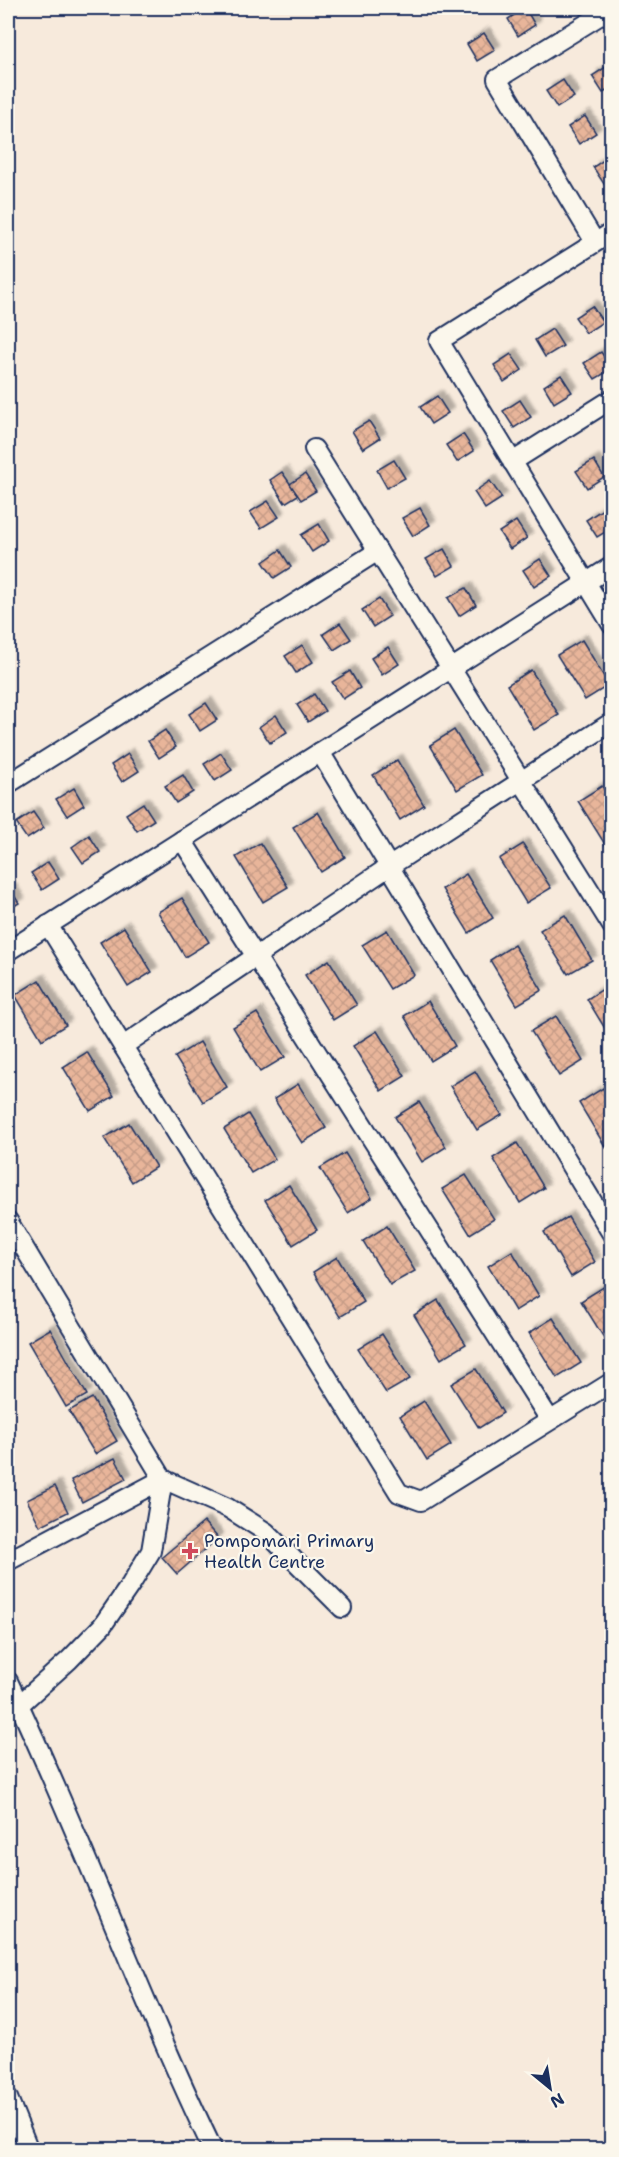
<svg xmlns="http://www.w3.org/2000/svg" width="619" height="2157" font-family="'Shantell Sans',sans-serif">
  <defs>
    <pattern id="building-cross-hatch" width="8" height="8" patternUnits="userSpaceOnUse" patternTransform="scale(1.5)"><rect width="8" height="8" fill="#e8b59a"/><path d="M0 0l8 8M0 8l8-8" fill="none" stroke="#c69c87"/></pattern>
    <filter id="shadow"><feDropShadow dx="5.5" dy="-5.5" stdDeviation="1.5" flood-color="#0004"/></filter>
  </defs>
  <rect width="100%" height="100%" fill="#f7eadc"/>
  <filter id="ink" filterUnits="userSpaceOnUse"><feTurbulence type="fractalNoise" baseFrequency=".0167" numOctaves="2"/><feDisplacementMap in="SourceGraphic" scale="12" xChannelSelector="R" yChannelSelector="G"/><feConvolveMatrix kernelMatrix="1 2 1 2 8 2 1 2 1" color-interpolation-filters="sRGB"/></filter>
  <g filter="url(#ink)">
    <g fill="url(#building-cross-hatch)" stroke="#1b2f5e" stroke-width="1.5" filter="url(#shadow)">
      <polygon points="525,8 535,25 518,36 508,19"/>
      <polygon points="484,33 495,50 477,61 467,44"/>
      <polygon points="609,65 612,68 612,88 603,93 592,76"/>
      <polygon points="563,80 574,97 557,108 546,91"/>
      <polygon points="585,116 596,133 579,144 568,127"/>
      <polygon points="610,156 612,179 604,184 593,167"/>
      <polygon points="592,306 603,322 586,333 575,317"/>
      <polygon points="552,329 563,346 545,357 535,340"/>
      <polygon points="601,352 612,369 595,379 584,363"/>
      <polygon points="511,354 522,370 504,382 494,365"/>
      <polygon points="561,375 572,392 554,403 544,386"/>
      <polygon points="437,396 448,413 431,424 420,407"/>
      <polygon points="520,400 531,417 514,428 503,411"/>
      <polygon points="369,421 380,438 363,449 352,431"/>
      <polygon points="463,434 474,451 457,462 446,445"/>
      <polygon points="394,460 405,478 387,488 377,470"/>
      <polygon points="594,460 604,477 587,488 576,471"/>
      <polygon points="282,472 298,495 285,503 270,480"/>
      <polygon points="305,474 316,491 301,500 290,484"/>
      <polygon points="490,481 502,498 485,509 474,492"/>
      <polygon points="268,501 279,517 261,528 250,512"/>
      <polygon points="420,508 430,525 413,536 402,518"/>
      <polygon points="603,509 612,522 612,528 597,537 586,520"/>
      <polygon points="516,521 527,538 510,549 499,532"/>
      <polygon points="319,524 329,541 312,552 301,535"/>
      <polygon points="444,549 454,566 437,576 426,559"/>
      <polygon points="280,550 291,567 274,578 263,562"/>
      <polygon points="540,559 551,576 534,587 523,570"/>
      <polygon points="466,588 476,605 459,616 448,598"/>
      <polygon points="379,599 390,616 373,627 362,610"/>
      <polygon points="340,623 351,639 334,650 323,634"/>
      <polygon points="582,640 609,685 585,700 557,655"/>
      <polygon points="302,645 313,662 296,673 285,656"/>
      <polygon points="388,647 399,664 382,675 371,658"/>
      <polygon points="531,670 559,715 534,730 507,685"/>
      <polygon points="350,671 360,688 343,699 332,682"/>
      <polygon points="314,694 325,711 308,722 297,705"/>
      <polygon points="206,703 217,720 200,731 189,714"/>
      <polygon points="276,715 287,732 270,743 259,727"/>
      <polygon points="165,730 176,747 159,758 148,741"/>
      <polygon points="454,730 482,775 457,790 430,745"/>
      <polygon points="221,753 232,770 215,781 204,764"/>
      <polygon points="128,754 139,771 122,782 111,765"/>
      <polygon points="397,760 424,805 400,820 373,775"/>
      <polygon points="183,775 193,792 176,803 165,786"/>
      <polygon points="602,786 612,801 612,842 606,846 578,801"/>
      <polygon points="74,788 84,805 67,816 56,799"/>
      <polygon points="143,803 154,820 137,831 126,814"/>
      <polygon points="33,812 44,828 27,839 16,823"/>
      <polygon points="318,812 345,857 321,872 293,827"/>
      <polygon points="89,835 100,852 83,863 72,847"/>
      <polygon points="260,843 288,887 263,902 236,857"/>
      <polygon points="523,844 551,888 526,903 499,859"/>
      <polygon points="48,862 59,879 42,890 31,873"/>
      <polygon points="466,874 493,918 469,933 442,889"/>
      <polygon points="8,886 19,903 8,910"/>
      <polygon points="182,898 209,942 185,957 158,912"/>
      <polygon points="565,915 592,960 568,974 540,930"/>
      <polygon points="124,927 152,972 128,987 100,942"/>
      <polygon points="387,930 414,975 390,989 362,945"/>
      <polygon points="514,945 542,990 517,1005 490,960"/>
      <polygon points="329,960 357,1005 333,1020 305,975"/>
      <polygon points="39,980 66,1025 42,1040 15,995"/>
      <polygon points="611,984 612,986 612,1040 587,999"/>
      <polygon points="428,1001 455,1046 431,1061 404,1016"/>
      <polygon points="257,1013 285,1057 260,1072 233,1027"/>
      <polygon points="556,1016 583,1061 559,1076 531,1031"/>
      <polygon points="377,1031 405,1076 381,1091 353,1046"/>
      <polygon points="200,1042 227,1087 203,1102 175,1057"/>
      <polygon points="87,1052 114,1096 90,1111 63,1067"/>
      <polygon points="475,1071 502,1115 477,1130 450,1086"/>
      <polygon points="298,1084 326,1128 302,1143 274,1099"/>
      <polygon points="603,1088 612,1102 612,1144 606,1148 579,1103"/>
      <polygon points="419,1102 446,1147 422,1162 395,1117"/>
      <polygon points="248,1114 275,1159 251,1173 224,1129"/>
      <polygon points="129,1123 156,1167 132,1182 104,1138"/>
      <polygon points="517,1143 544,1188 520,1203 493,1158"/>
      <polygon points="345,1153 372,1198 348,1213 320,1168"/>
      <polygon points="466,1175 494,1219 470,1234 442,1189"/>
      <polygon points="289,1185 317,1230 293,1245 265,1200"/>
      <polygon points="568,1217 595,1262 571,1277 544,1232"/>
      <polygon points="387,1226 415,1271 390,1285 363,1241"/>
      <polygon points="512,1251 539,1296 515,1311 488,1266"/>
      <polygon points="337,1257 364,1302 340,1317 313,1272"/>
      <polygon points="605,1286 612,1296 612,1344 609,1346 581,1301"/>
      <polygon points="438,1300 466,1344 441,1359 414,1315"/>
      <polygon points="553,1318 581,1363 557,1378 529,1333"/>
      <polygon points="50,1329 87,1395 66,1407 28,1342"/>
      <polygon points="382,1334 410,1379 386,1393 358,1349"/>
      <polygon points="476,1369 503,1413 479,1428 451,1384"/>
      <polygon points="92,1398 117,1441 95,1454 69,1411"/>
      <polygon points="424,1401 451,1445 427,1460 400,1416"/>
      <polygon points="115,1458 126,1479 82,1502 71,1480"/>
      <polygon points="55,1486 68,1512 40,1526 27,1500"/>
      <polygon points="204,1522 218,1538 177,1574 162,1557"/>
    </g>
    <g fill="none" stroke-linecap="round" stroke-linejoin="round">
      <defs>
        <g id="minor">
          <polyline points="612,232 439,341 612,625"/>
          <polyline points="595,242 497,79 612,8"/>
          <polyline points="314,449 612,926"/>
          <polyline points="512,462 612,399"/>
          <polyline points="320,752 612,1234"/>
          <polyline points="8,784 378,551"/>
          <polyline points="182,840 550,1420"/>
          <polyline points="48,925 399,1493 421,1501 612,1382"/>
          <polyline points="8,951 612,566"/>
          <polyline points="123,1046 390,866 612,722"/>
          <polyline points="8,1221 163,1479 228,1508 266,1532 342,1608"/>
          <polyline points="8,1561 163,1479"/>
          <path d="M8,1681C81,1835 139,1996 213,2150"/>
          <polyline points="19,1705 69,1660 102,1626 131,1584 151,1551 163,1479"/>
          <polyline points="8,2098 29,2150"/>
        </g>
      </defs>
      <use href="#minor" stroke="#1b2f5e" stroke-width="22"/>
      <use href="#minor" stroke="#fbf7ec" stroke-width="18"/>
    </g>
  </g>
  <path fill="#d1495b" stroke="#fbf7ec" stroke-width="2" d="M187 1542h6v6h6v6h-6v6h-6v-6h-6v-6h6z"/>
  <g text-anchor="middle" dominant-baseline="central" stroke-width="4.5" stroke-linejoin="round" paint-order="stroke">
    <g font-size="18" fill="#1b2f5e" stroke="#fbf7ec" text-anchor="start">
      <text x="204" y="1541">Pompomari Primary<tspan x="204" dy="21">Health Centre</tspan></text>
    </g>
  </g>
  <rect width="619" height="2157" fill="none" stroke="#fbf7ec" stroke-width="30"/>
  <rect x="15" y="15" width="589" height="2127" fill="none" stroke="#1b2f5e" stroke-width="2" filter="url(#ink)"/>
  <g transform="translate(550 2088) rotate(150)" stroke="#fbf7ec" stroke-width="4.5" paint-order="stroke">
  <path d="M0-4.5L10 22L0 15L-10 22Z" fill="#1b2f5e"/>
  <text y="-9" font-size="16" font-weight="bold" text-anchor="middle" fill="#1b2f5e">N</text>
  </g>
</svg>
